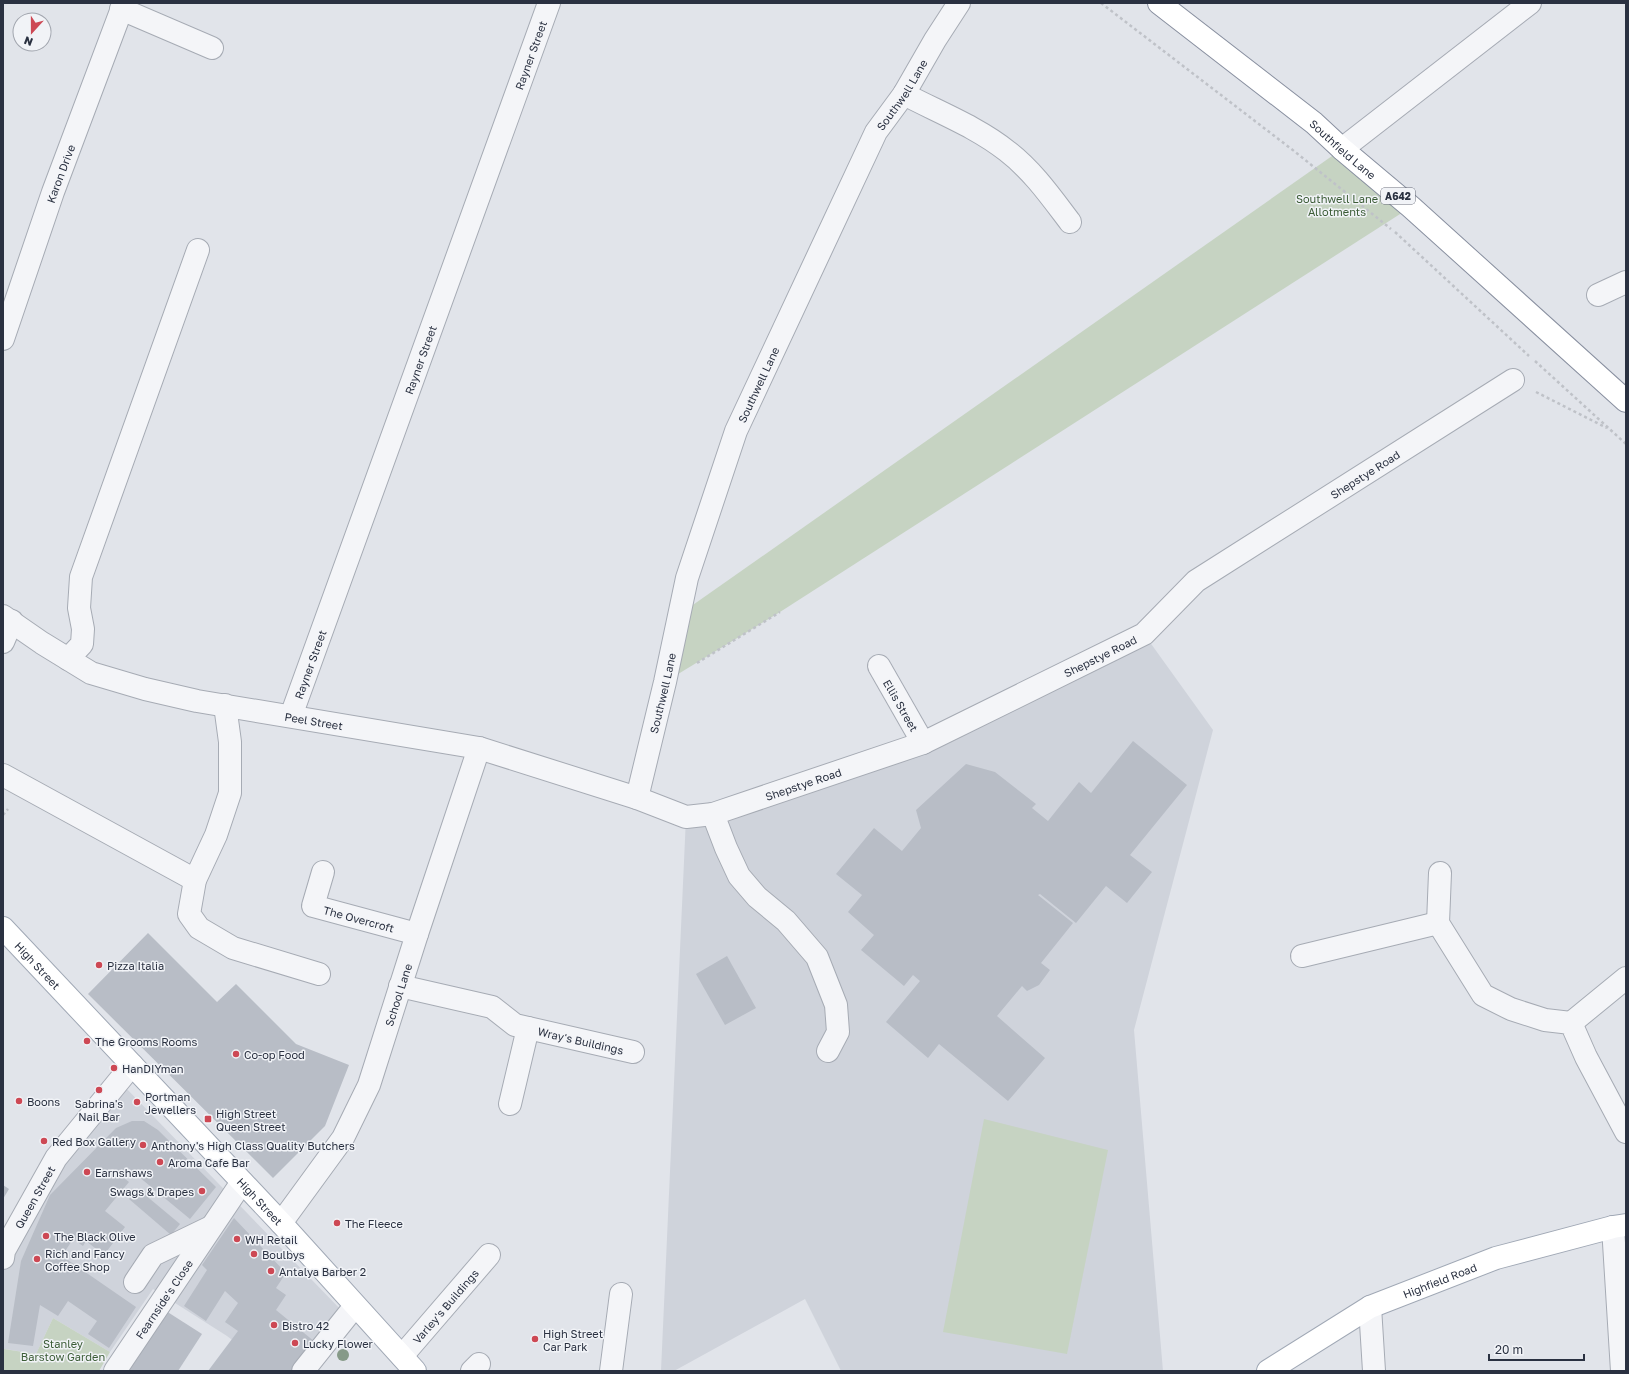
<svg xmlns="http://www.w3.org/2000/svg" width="1629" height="1374" font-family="'Golos Text',sans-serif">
  <rect width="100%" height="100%" fill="#e1e4ea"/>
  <g fill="#cfd3db">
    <polygon points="1144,634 1213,730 1134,1030 1163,1371 841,1371 805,1299 674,1371 661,1371 686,817 923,743"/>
    <polygon points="123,1085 343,1312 295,1371 273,1371 227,1336 153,1289 110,1352 53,1318 36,1354 5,1349 3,1361 3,1246"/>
  </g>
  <g fill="#c6d3c2">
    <polygon points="1342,149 1411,207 780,612 665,682 680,614"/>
    <polygon points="984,1119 1108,1150 1067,1354 943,1332"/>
    <polygon points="53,1318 110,1352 99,1371 3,1371 4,1349 36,1354"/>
  </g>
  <g fill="#b8bdc6">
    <polygon points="1133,741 1187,785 1130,855 1152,872 1127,903 1106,886 1076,923 1040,894 1038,895 1073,923 1041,963 1050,970 1039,985 1027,991 1022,986 997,1016 1045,1058 1008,1101 939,1044 928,1058 886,1022 920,981 913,975 904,986 861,950 874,935 848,912 862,895 836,874 874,828 902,851 921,828 916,810 966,764 995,772 1036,804 1032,808 1048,821 1079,782 1091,793"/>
    <polygon points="148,933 217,1002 236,984 296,1044 349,1065 325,1126 273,1178 88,994"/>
    <polygon points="727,956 756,1008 725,1025 696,974"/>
    <polygon points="132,1121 144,1121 158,1130 216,1187 190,1219 127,1167 120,1175 129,1182 105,1211 125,1227 104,1255 86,1241 83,1246 73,1239 62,1256 136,1307 109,1348 88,1334 97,1321 68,1301 58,1316 40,1305 33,1346 8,1343 21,1261 50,1195 116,1128"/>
    <polygon points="3,1185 9,1189 3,1199"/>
    <polygon points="138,1189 180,1224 171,1235 129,1199"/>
    <polygon points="234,1218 286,1273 276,1288 286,1295 276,1310 315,1342 292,1371 208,1371 238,1331 225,1322 238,1303 225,1291 206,1321 184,1306 207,1270 202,1265"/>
    <polygon points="166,1311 202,1334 178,1371 127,1371"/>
  </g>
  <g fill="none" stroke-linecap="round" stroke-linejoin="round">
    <defs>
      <g id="minor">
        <polyline points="121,9 212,48"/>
        <path d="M904,94C938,112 977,127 1007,151C1033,171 1051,197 1070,222"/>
        <polyline points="1342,149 1530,3"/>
        <polyline points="1598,295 1626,282"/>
        <path id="s1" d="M3,339L53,192L124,3"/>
        <path id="s2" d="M3,616L42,643L91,673L145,689L197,701L479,748L637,798L686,817L713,814L923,743L1144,634L1196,581L1513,380"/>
        <polyline points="3,642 12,621"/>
        <polyline points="68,659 82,644 83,629 79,608 81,577 198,250"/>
        <path id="s3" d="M879,666L923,743"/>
        <polyline points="225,705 230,742 230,793 216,835 195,880 189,914 199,928 233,948 319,974"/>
        <path id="s4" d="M291,716L549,3"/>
        <polyline points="3,775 195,880"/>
        <path id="s5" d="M637,798L665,682L687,578L736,431L876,132L904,94L935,40L959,3"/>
        <polyline points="713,814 726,848 739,876 757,897 786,921 817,957 836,1005 838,1032 828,1051"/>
        <path id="s6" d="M323,872L313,906L417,934"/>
        <polyline points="1440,873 1438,923 1483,995 1511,1009 1545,1020 1571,1023 1586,1057 1626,1132"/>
        <polyline points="1302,956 1438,923"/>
        <path id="s7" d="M400,986L492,1007L515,1025L633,1052"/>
        <polyline points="1571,1023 1626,978"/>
        <polyline points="510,1104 528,1028"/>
        <path id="s8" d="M281,1223L343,1138L369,1085L417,934L479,748"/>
        <polyline points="1613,1227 1622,1371"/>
        <path id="s9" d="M3,1258L4,1251L56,1158L132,1065"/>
        <polyline points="135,1282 153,1255 211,1227"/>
        <polyline points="1370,1307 1374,1371"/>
        <path id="s10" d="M402,1356L489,1255"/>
        <path id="s11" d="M115,1371L242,1182"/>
        <polyline points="303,1371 355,1306"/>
        <polyline points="472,1371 479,1364"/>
        <polyline points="611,1371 621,1294"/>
      </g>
      <g id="major">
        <path id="s12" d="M3,928L281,1223L415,1371"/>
        <path id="s13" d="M1268,1371L1370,1307L1496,1258L1613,1227L1626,1225"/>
      </g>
      <g id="highway">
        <path id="s14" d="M1159,3L1314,123L1342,149L1411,207L1626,401"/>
      </g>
    </defs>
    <use href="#minor" stroke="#a6abb4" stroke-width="24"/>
    <use href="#major" stroke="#a0a8b5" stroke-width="24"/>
    <use href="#highway" stroke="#8990a0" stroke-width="24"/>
    <g stroke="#bfc2c8" stroke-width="2.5" stroke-dasharray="3 3" stroke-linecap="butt">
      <polyline points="1101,3 1294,151 1391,229"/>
      <polyline points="1395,232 1529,356"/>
      <polyline points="1535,361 1626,444"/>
      <polyline points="1536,392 1607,428"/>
      <polyline points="697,663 780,612"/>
      <polyline points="3,815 8,809"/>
    </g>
    <use href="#minor" stroke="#f4f5f8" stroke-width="22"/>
    <use href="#major" stroke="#fff" stroke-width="22"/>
    <use href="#highway" stroke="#fff" stroke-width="22"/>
  </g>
  <circle fill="#869a88" cx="343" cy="1355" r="6"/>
  <g fill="#cd4854" stroke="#f1f3f7" stroke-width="1.5">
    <circle cx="99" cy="965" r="4"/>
    <circle cx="87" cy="1041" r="4"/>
    <circle cx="236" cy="1054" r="4"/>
    <circle cx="114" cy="1068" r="4"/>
    <circle cx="99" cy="1090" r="4"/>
    <circle cx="19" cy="1101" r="4"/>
    <circle cx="137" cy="1102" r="4"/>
    <rect x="204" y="1115" width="8" height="8" rx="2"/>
    <circle cx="44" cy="1141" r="4"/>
    <circle cx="143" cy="1145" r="4"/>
    <circle cx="160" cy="1162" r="4"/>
    <circle cx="87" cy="1172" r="4"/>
    <circle cx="202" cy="1191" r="4"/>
    <circle cx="337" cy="1223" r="4"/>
    <circle cx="46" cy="1236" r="4"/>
    <circle cx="237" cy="1239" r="4"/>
    <circle cx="254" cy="1254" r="4"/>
    <circle cx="37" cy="1259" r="4"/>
    <circle cx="271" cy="1271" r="4"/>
    <circle cx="274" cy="1325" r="4"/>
    <circle cx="535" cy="1339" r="4"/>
    <circle cx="295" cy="1343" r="4"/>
  </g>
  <g text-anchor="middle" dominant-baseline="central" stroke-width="3" stroke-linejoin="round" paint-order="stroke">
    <rect fill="#f1f3f7" stroke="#666b78" stroke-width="1" x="1381" y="188" width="34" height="16" rx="3"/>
    <g font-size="10" font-weight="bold" fill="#2a3141">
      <text x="1398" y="196">A642</text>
    </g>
    <g font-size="11" fill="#2a3141" stroke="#f1f3f7">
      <text stroke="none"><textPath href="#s4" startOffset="703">Rayner Street</textPath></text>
      <text stroke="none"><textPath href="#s5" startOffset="756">Southwell Lane</textPath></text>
      <text stroke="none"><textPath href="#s14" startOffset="235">Southfield Lane</textPath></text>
      <text stroke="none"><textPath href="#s1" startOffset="175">Karon Drive</textPath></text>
      <text stroke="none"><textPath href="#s4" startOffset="379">Rayner Street</textPath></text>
      <text stroke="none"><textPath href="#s5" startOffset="432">Southwell Lane</textPath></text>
      <text stroke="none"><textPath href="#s2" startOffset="1488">Shepstye Road</textPath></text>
      <text stroke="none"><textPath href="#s2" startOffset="1165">Shepstye Road</textPath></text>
      <text stroke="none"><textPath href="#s4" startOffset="55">Rayner Street</textPath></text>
      <text stroke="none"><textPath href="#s5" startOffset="108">Southwell Lane</textPath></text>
      <text stroke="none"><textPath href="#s3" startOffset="45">Ellis Street</textPath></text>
      <text stroke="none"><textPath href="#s2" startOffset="333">Peel Street</textPath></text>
      <text stroke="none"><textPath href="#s2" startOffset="841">Shepstye Road</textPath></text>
      <text stroke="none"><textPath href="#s6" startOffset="83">The Overcroft</textPath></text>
      <text stroke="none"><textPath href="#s12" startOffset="51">High Street</textPath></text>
      <text stroke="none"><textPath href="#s8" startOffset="259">School Lane</textPath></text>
      <text stroke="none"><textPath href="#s7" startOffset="191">Wray's Buildings</textPath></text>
      <text stroke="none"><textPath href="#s9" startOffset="69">Queen Street</textPath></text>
      <text stroke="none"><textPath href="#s12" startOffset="375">High Street</textPath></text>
      <text stroke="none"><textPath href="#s13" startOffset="195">Highfield Road</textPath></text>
      <text stroke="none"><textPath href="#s11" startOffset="87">Fearnside's Close</textPath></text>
      <text stroke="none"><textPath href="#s10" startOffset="66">Varley's Buildings</textPath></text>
    </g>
    <g font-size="11" fill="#3c5d37" stroke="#f1f3f7">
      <text x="1337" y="198">Southwell Lane<tspan x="1337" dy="13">Allotments</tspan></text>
      <text x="63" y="1343">Stanley<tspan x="63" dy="13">Barstow Garden</tspan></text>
    </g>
    <g font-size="11" fill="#2a3141" stroke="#f1f3f7" text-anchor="start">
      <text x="107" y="965">Pizza Italia</text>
      <text x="95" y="1041">The Grooms Rooms</text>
      <text x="244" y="1054">Co-op Food</text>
      <text x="122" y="1068">HanDIYman</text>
      <text x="145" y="1096">Portman<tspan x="145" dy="13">Jewellers</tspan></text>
      <text x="27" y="1101">Boons</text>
      <text x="99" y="1103" text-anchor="middle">Sabrina's<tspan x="99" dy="13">Nail Bar</tspan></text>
      <text x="216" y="1113">High Street<tspan x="216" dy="13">Queen Street</tspan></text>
      <text x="52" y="1141">Red Box Gallery</text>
      <text x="151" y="1145">Anthony's High Class Quality Butchers</text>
      <text x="168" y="1162">Aroma Cafe Bar</text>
      <text x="95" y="1172">Earnshaws</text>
      <text x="194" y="1191" text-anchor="end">Swags &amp; Drapes</text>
      <text x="345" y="1223">The Fleece</text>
      <text x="54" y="1236">The Black Olive</text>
      <text x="245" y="1239">WH Retail</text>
      <text x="45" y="1253">Rich and Fancy<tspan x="45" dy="13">Coffee Shop</tspan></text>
      <text x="262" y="1254">Boulbys</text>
      <text x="279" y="1271">Antalya Barber 2</text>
      <text x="282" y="1325">Bistro 42</text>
      <text x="543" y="1333">High Street<tspan x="543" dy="13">Car Park</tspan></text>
      <text x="303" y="1343">Lucky Flower</text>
    </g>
  </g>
  <rect width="1629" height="1374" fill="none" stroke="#2a3141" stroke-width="8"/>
  <g transform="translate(32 32) rotate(201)"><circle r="19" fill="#f1f3f7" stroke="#a1a5ae"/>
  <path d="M0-3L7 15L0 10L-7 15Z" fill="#cd4854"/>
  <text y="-6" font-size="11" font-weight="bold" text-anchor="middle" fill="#2a3141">N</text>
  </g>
  <path d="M1489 1354v6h95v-6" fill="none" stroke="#2a3141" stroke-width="2"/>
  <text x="1495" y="1354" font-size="12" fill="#2a3141" stroke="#f1f3f7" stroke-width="3" paint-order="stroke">20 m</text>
</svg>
